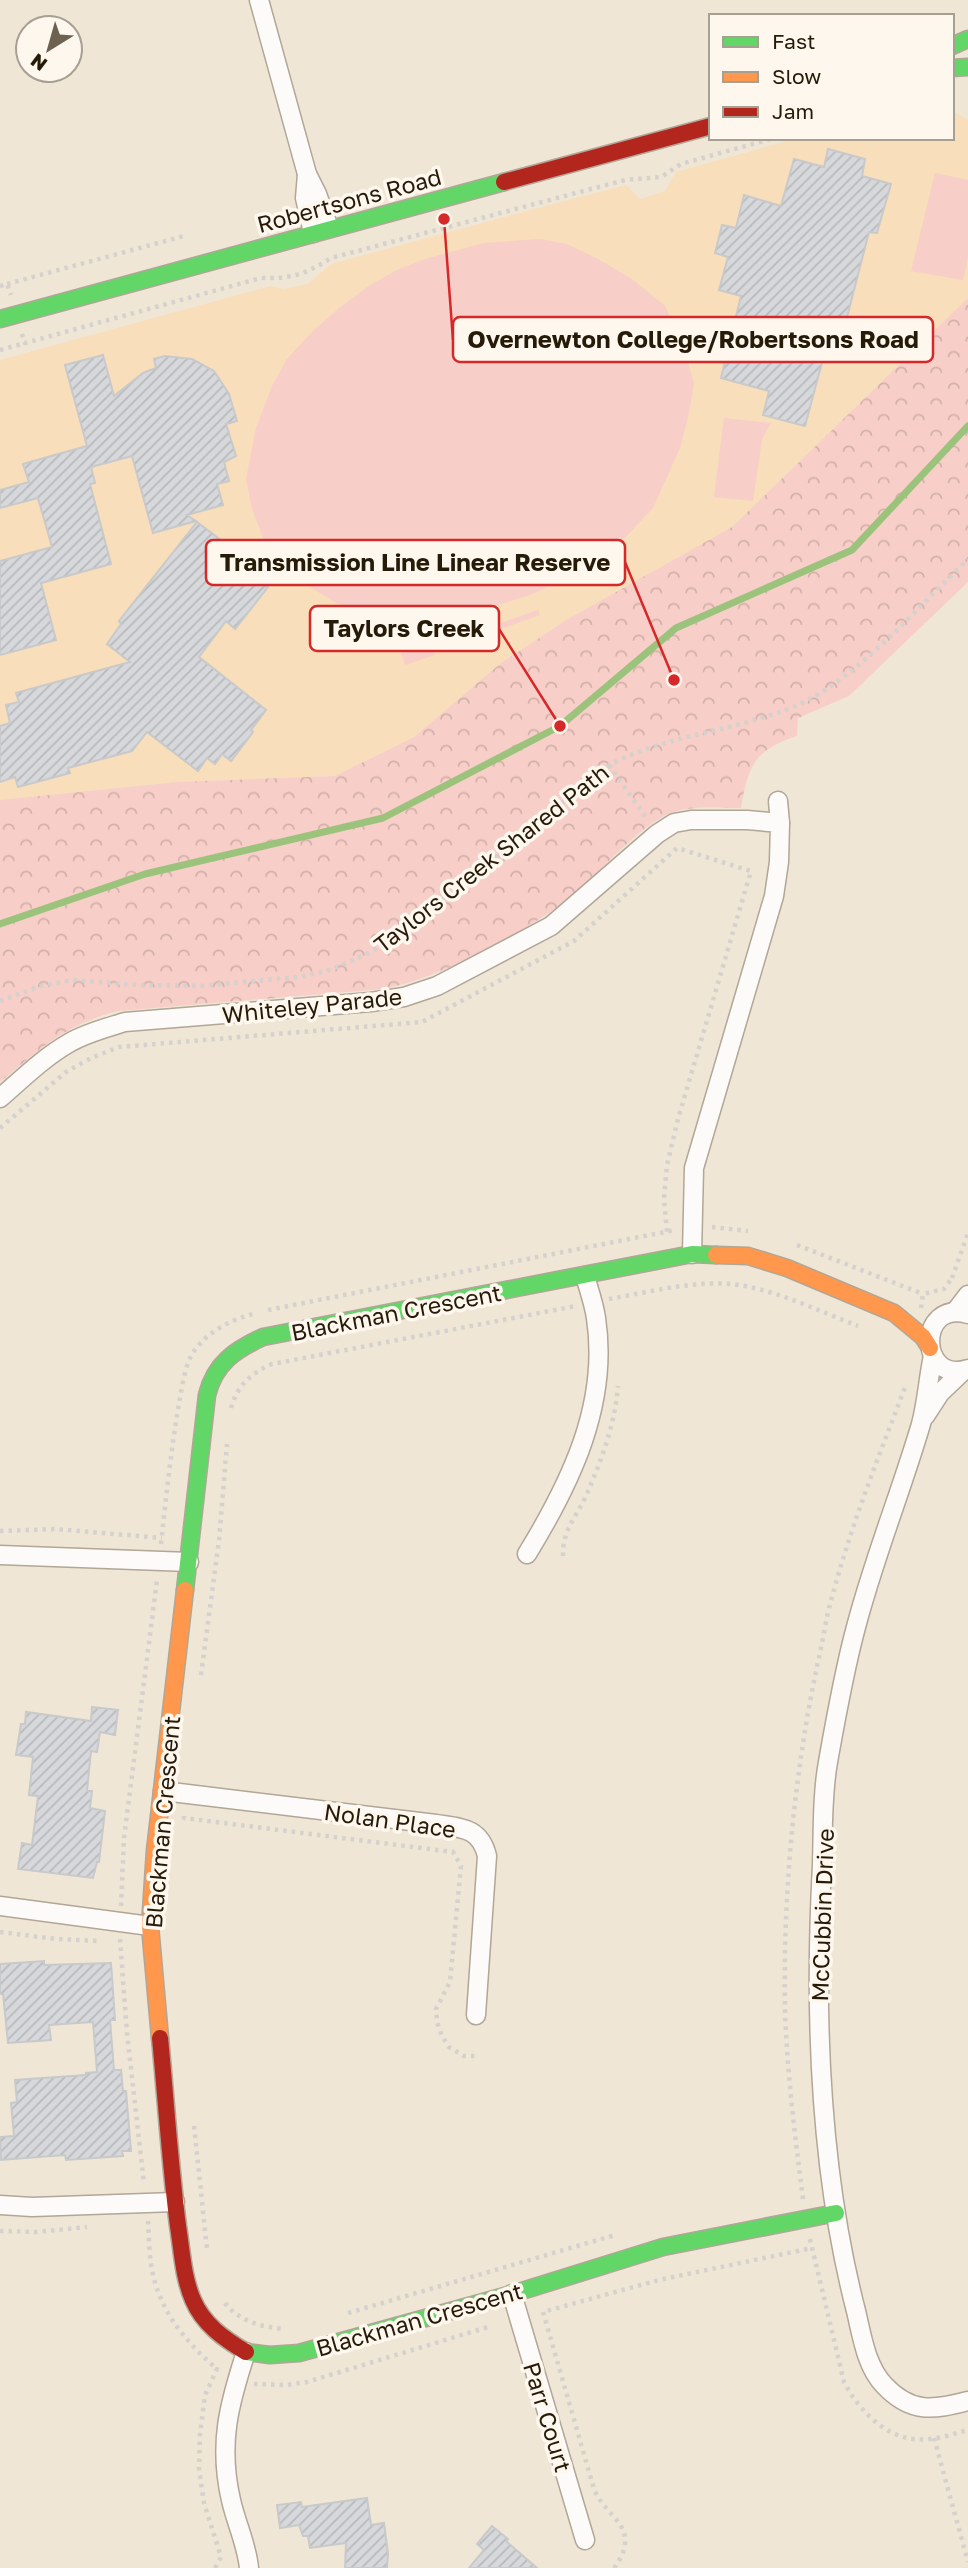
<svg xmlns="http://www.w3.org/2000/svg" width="968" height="2568" font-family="'Golos Text',sans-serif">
  <defs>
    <pattern id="park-crowns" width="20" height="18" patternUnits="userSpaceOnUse" patternTransform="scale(1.75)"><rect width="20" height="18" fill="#f7cec8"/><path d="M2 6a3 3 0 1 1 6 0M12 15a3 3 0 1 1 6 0" fill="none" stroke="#d4b0aa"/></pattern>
    <pattern id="building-hatch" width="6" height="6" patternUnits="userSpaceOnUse" patternTransform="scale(1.75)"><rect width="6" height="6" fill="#d6d8db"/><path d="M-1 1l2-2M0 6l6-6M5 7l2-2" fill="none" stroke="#b8b9bb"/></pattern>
  </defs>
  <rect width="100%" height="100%" fill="#f0e6d6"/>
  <polygon fill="#f8deba" points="952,111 968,120 968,298 732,527 568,619 501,663 414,737 335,776 177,782 0,800 0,360 271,286 283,289 308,284 331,264 538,208 626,185 640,199 665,191 676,172 798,138 952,138"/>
  <g fill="#f7cec8">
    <polygon points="935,173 968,180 968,257 963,280 911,271"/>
    <polygon points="540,239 567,244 598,259 632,279 665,306 683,345 694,383 688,418 680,448 653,508 622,541 591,567 530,595 458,617 427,623 395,624 338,604 305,584 266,545 252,509 246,479 256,428 272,386 287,359 312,332 338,309 370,285 397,270 425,259 484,243"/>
    <polygon points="724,418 771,423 762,439 753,501 714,497"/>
    <polygon points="538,610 540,615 434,652 435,655 405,665 401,653 430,643 432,647"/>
  </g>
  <path fill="url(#park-crowns)" d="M968,298V582L849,696L798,718L797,736C754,750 748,766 741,808C716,808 685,804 662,817C629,836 603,870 574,894C525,934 445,976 384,989L118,1011C66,1024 40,1049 0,1082V800L177,782L335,776L414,737L501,663L568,619L732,527Z"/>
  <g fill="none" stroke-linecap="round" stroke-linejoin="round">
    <polyline stroke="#9cc37c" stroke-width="7" points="0,924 145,874 383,818 560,726 676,628 852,550 968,426"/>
  </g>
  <g fill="url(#building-hatch)" stroke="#c8c9ca" stroke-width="2">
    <polygon points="828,149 865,159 862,176 891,184 877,233 869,232 846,321 854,324 845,356 837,354 836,358 824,355 805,426 763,415 769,391 721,378 741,296 719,290 728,257 715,253 722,225 736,228 744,195 781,206 794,159 824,167"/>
    <polygon points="103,355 114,396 143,373 156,368 154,359 165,356 192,359 214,371 229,394 237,421 226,424 236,456 224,462 229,481 217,484 223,505 187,515 196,521 153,533 132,456 91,467 95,483 90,484 111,564 41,583 56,640 0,655 0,561 52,547 38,498 0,508 0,490 29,482 23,464 87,446 65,365"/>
    <polygon points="197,522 246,559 242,566 268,587 235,629 226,621 199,657 266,710 251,730 253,732 231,761 222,754 215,764 207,758 198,771 147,732 132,751 68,768 70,773 18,787 15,777 0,782 0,726 10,723 6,705 19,702 16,693 130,662 107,644 121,624 119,621"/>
    <polygon points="92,1707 118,1710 115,1735 100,1732 97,1752 91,1751 87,1791 92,1791 90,1808 105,1811 99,1862 97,1862 93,1878 18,1869 22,1843 32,1845 38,1796 29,1795 33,1757 16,1755 21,1724 25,1724 26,1712 91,1721"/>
    <polygon points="44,1961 44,1965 111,1963 115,2020 110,2020 114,2070 121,2070 123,2091 126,2091 131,2151 122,2151 123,2156 66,2160 65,2155 1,2160 0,2137 14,2136 11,2103 17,2102 15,2080 86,2075 86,2073 97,2072 93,2022 49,2025 51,2040 8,2043 3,1994 0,1994 0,1964"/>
    <polygon points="367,2498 371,2525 384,2523 388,2554 387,2568 345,2568 346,2543 310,2548 308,2536 303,2536 299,2525 280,2528 277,2505 301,2502 302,2507"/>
    <polygon points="492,2526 508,2539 506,2541 537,2568 469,2568 484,2550 477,2544"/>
  </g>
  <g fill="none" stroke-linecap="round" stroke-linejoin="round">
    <defs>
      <g id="street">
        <polyline points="259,0 307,174 317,194 329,228"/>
        <polyline points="307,174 305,198 313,233"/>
        <polyline points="778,801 780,823"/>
        <path d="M0,1098C22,1079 43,1058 69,1043C86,1033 106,1028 125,1022L371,1002L404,997L437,986L551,926L657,834L674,823L691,820H747L780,823L779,862L774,896L694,1168L692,1254"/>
        <polyline points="955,1312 968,1295"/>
        <path d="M968,1314C916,1299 919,1385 968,1369"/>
        <path d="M933,1356C928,1379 927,1402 921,1424C901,1492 874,1558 856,1627C844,1671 836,1717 828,1762C822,1795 823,1831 822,1865C814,2012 819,2168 856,2311C862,2336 866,2366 884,2385C911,2414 934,2410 968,2401"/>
        <polyline points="925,1416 940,1393 963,1371"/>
        <path d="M527,1554C571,1482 609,1404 596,1318C594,1304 589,1290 585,1276"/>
        <polyline points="0,1555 189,1562"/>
        <path d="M163,1791L436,1824C461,1828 480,1827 487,1856L476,2015"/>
        <polyline points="0,1906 150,1926"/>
        <polyline points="0,2205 32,2207 175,2202"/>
        <polyline points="512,2294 585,2540"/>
        <path d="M246,2352C229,2404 218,2444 231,2500C236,2523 247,2545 249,2568"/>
      </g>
      <g id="fast">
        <polyline points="952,46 968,39"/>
        <polyline points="952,68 968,67"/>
        <polyline points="0,319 504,182"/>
        <path d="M185,1590L207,1395C215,1363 235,1350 263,1337L692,1254L716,1255"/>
        <polyline points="246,2352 270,2355 299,2353 512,2294 663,2247 836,2213"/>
      </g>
      <g id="slow">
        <polyline points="716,1255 748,1256 787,1268 894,1313 923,1337 930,1348"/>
        <polyline points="160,2038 150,1926 155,1851 185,1590"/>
      </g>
      <g id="jam">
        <polyline points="504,182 711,126"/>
        <path d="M160,2038C166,2101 170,2164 178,2226C182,2251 183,2277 193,2300C203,2324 224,2339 246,2352"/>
      </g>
    </defs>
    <use href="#street" stroke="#b1a697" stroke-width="21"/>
    <use href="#fast" stroke="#b1a697" stroke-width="19"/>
    <use href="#slow" stroke="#b1a697" stroke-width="19"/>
    <use href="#jam" stroke="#b1a697" stroke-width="19"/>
    <g stroke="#d5d1cc" stroke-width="4.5" stroke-dasharray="3.5 5" stroke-linecap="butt">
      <polyline points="7,284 184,236"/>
      <polyline points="0,286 7,284 11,295"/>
      <path d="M22,334L25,343L261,278C291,279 306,274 331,258L625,180L661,177L681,164L774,138"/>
      <polyline points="0,350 25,343"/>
      <polyline points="609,765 647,819"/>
      <path d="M0,1001L41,986L72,980L139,985L200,986L300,977L327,971L349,962L371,952L400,933L609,765C670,733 741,731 802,703C859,676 922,603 968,559"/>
      <polyline points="0,1128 66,1072 91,1058 119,1047 422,1022 574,941 677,848 751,871 678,1119 667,1165 664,1199 667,1232"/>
      <polyline points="712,1227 748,1231"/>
      <polyline points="797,1245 923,1294"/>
      <polyline points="952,1278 968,1233"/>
      <path d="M609,1299C649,1292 690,1281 731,1284C772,1288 819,1311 858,1326"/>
      <polyline points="921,1308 923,1294 944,1289 952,1278"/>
      <polyline points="268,1310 675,1230"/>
      <path d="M231,1408C237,1386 251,1373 272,1364L576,1306"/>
      <polyline points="0,1531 55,1529 162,1538"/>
      <path d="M161,1544C166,1497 171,1450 179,1403C182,1388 184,1370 191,1356C204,1333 230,1320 253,1314"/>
      <path d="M563,1556C563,1528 575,1520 586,1496C601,1461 615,1425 618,1386"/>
      <polyline points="201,1675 219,1540 227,1444"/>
      <polyline points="184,1816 184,1818 453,1852 461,1866 450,1982 436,2009 437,2022 442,2036 449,2047 464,2056 476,2056"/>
      <polyline points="121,1906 124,1838 157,1580"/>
      <polyline points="0,1932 56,1939 98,1941"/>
      <polyline points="120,1939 127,2033 144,2184"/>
      <polyline points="194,2126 207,2249"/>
      <path d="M803,2199C795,2136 787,2073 785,2009C783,1891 794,1773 819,1657C824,1635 827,1612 834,1590C853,1520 880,1453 906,1385"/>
      <path d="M148,2221C149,2237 149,2254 152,2270C160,2312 186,2342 217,2369"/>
      <polyline points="0,2231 36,2232 87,2227"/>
      <path d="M810,2239L844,2382C861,2414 891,2444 930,2439C943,2438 956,2433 968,2430"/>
      <path d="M225,2303C240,2322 262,2327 285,2329"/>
      <polyline points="348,2313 615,2235"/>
      <polyline points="254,2384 287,2385 307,2382 488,2327"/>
      <polyline points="934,2438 968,2562"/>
      <polyline points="215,2568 221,2557 204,2503 199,2469 200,2434 205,2395 217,2369 219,2371"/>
      <path d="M614,2568C644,2527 606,2519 594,2489L543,2312L659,2280L812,2248"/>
    </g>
    <use href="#street" stroke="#fdfbf9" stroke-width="18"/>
    <use href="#fast" stroke="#63d668" stroke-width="16"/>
    <use href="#slow" stroke="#ff974d" stroke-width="16"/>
    <use href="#jam" stroke="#b3261e" stroke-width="16"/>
  </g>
  <g text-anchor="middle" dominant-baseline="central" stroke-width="7" stroke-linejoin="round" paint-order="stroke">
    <g font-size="23" fill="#261a09" stroke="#fdf7ee">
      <text transform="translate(349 200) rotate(-15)">Robertsons Road</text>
      <text transform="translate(491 858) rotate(-38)">Taylors Creek Shared Path</text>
      <text transform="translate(312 1005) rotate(-6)">Whiteley Parade</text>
      <text transform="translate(396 1312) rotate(-11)">Blackman Crescent</text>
      <text transform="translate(390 1820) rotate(8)">Nolan Place</text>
      <text transform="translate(162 1822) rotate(-85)">Blackman Crescent</text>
      <text transform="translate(822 1915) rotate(-88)">McCubbin Drive</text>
      <text transform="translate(419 2319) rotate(-16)">Blackman Crescent</text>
      <text transform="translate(548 2417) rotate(73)">Parr Court</text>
    </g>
  </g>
  <path fill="none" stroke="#d62828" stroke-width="2.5" d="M444 219L453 340M674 680L625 562M560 726L499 629"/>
  <g fill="#d62828" stroke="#fdf7ee" stroke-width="2.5">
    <circle cx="444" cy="219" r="7"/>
    <circle cx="674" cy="680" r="7"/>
    <circle cx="560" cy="726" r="7"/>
  </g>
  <g fill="#fdf7ee" stroke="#d62828" stroke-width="2.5">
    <rect x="453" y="317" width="480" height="45" rx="7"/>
    <rect x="206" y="540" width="419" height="45" rx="7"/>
    <rect x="310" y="606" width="189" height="45" rx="7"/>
  </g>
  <g font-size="24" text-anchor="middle" font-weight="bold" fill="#261a09">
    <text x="693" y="348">Overnewton College/Robertsons Road</text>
    <text x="415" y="571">Transmission Line Linear Reserve</text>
    <text x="404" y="637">Taylors Creek</text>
  </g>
  <rect x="709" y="14" width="245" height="126" fill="#fdf7ee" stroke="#a79f92" stroke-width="2"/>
  <rect x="723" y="37" width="35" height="10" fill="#63d668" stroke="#a79f92" stroke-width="2"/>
  <text x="772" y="49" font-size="21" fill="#261a09">Fast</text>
  <rect x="723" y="72" width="35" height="10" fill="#ff974d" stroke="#a79f92" stroke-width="2"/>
  <text x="772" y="84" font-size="21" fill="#261a09">Slow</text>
  <rect x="723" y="107" width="35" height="10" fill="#b3261e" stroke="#a79f92" stroke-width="2"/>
  <text x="772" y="119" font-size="21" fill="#261a09">Jam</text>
  <g transform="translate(49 49) rotate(217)"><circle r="33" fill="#fdf7ee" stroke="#a79f92" stroke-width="2"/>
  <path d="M0-5L12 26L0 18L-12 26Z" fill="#6d6151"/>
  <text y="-10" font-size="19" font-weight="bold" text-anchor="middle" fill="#261a09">N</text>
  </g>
</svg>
